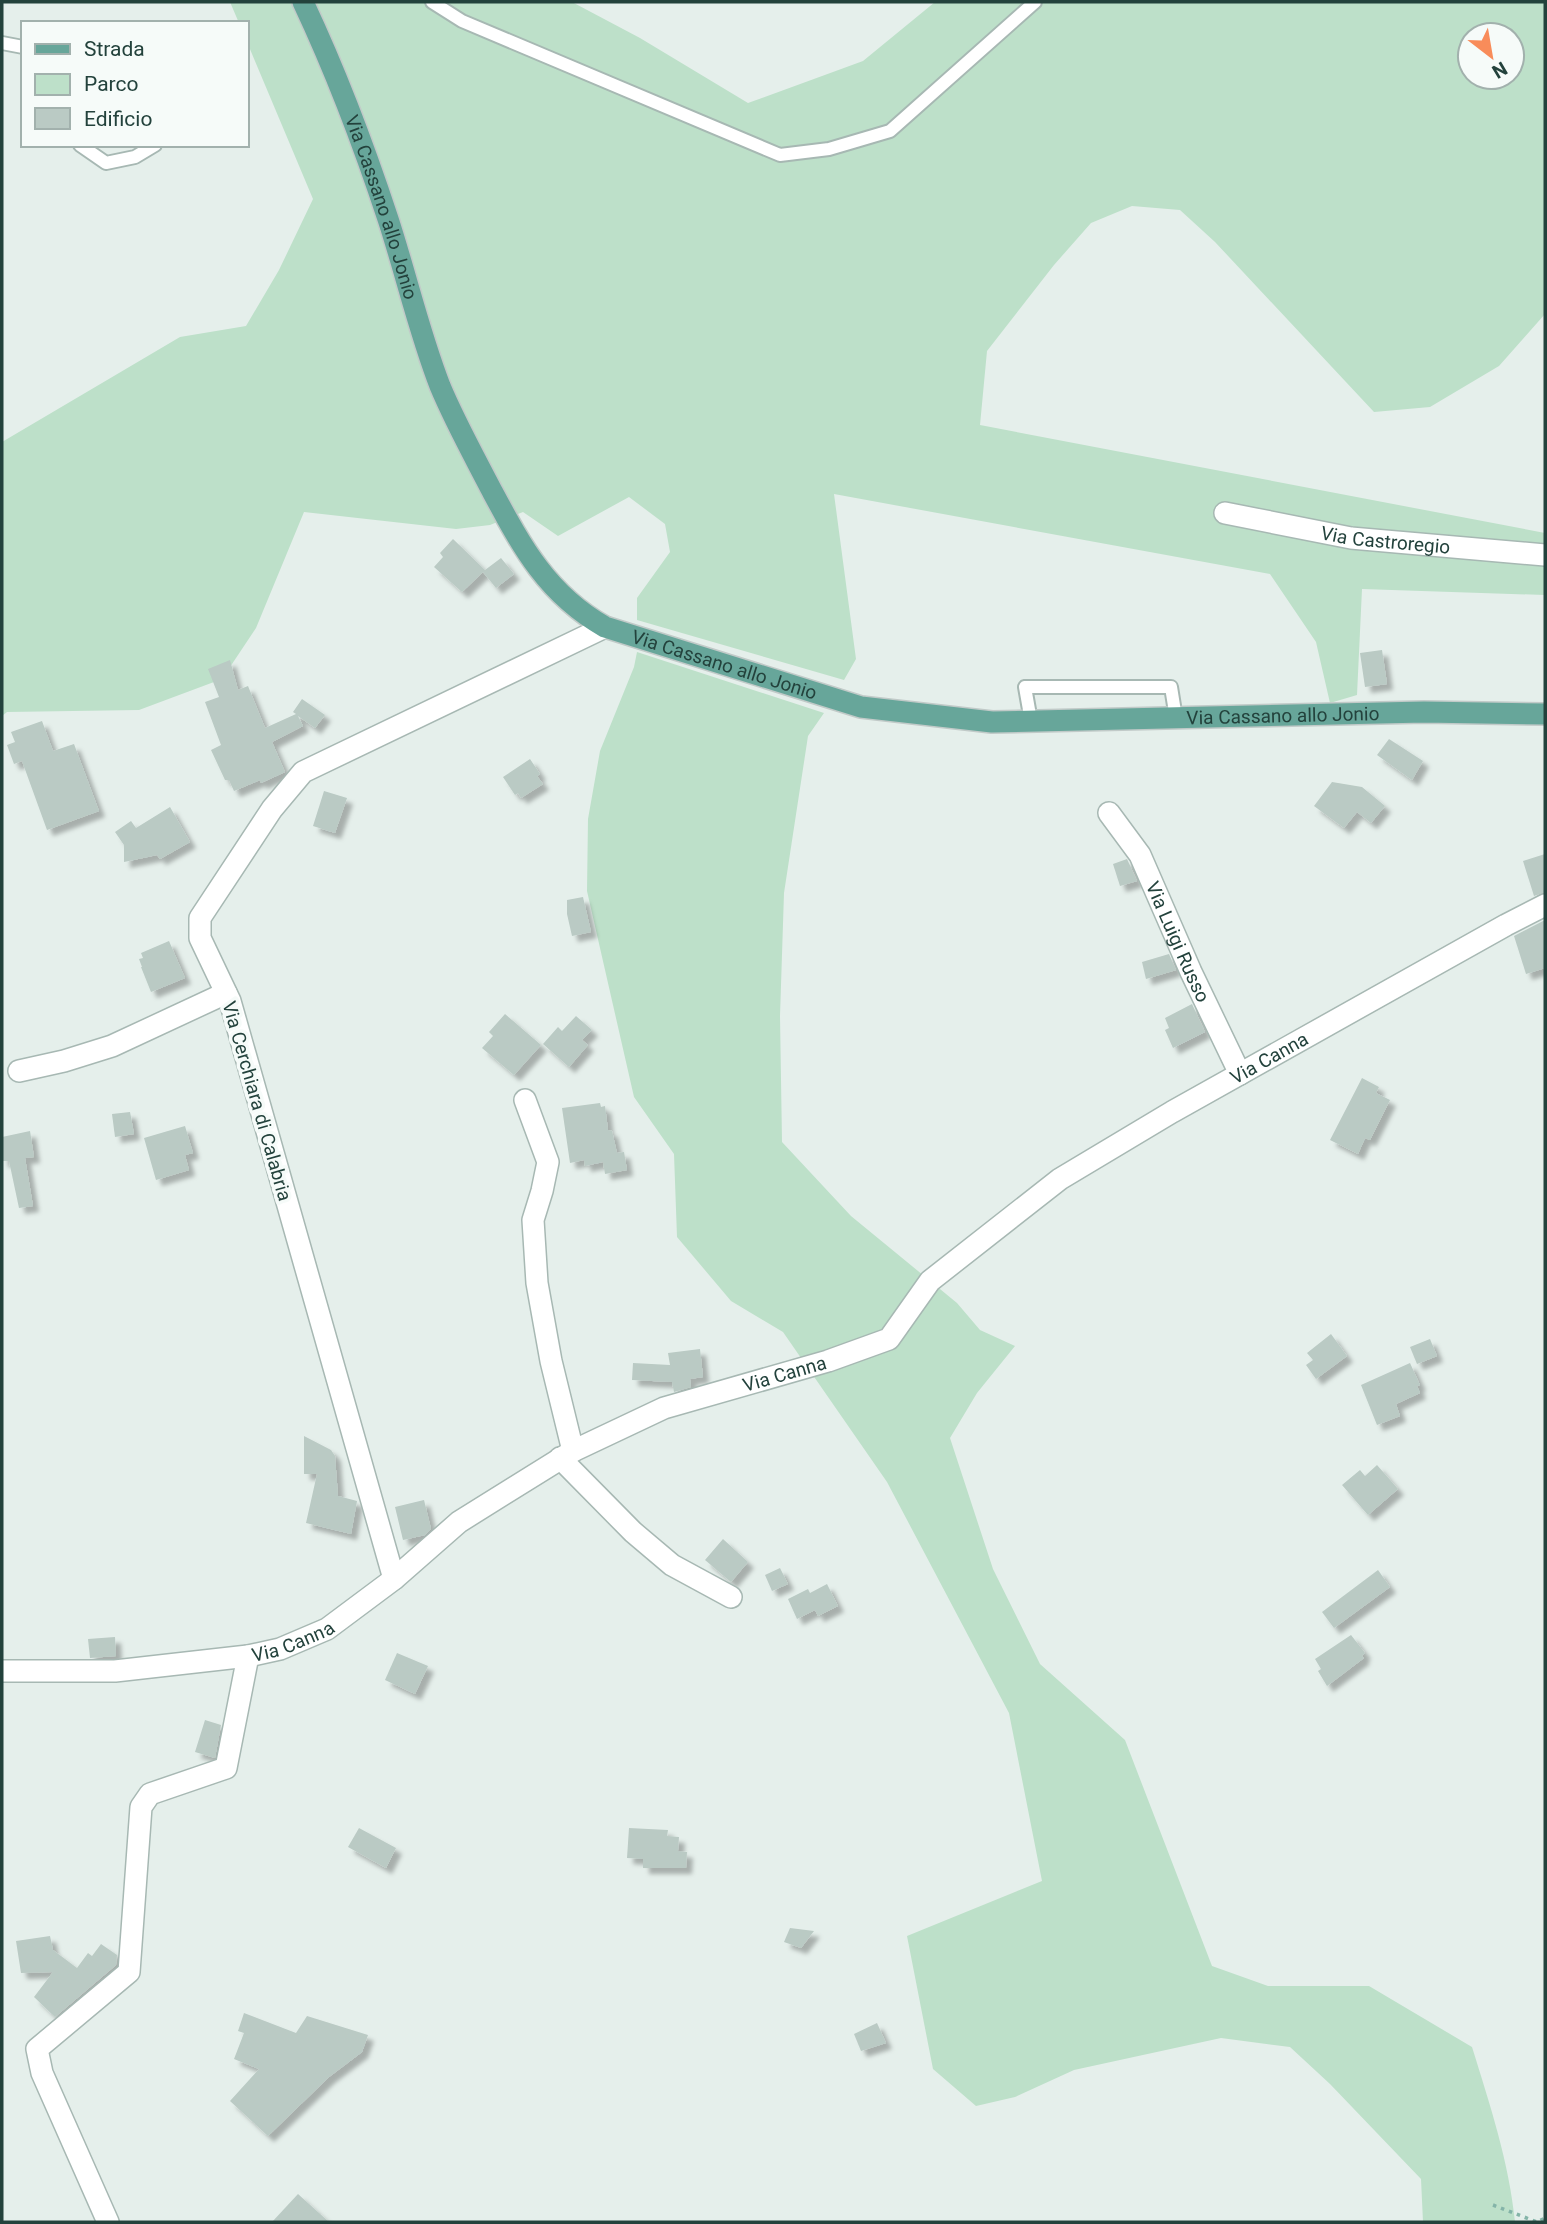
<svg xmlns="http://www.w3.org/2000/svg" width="1547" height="2224" font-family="Roboto,sans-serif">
  <defs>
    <filter id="shadow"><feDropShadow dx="6" dy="6" stdDeviation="2" flood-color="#0004"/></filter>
  </defs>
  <rect width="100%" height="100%" fill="#e5efeb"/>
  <g fill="#bde0c9" fill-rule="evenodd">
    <path d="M230,2H572L640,38L748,103L863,61L935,2H1545V314L1499,366L1430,407L1374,412L1215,242L1180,210L1132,206L1091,223L1054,265L987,351L980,425L1545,533V595L1362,589L1357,695L1330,703L1316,642L1270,574L834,494L856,659L844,680L637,620V598L670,552L665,524L629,497L558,536L523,512L490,525L456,529L304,512L256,628L222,679L139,710L7,712L2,716V442L180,337L246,326L279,270L313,199L247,42V23H239ZM1470,35H1512V77H1470Z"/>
    <path d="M637,652L824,713L808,736L784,893L780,1016L782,1142L851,1216L957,1303L980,1330L1015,1346L977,1393L950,1438L993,1569L1040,1664L1125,1740L1212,1966L1268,1986H1369L1472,2047C1490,2105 1509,2162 1515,2222H1423L1421,2179L1330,2084L1290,2047L1221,2038L1074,2070L1015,2097L976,2106L933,2069L907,1936L1042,1881L1009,1713L887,1482L783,1332L731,1301L677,1237L674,1154L634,1097L587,891L588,819L600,751L634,667Z"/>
  </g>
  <g fill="#bacac4" filter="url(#shadow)">
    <polygon points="453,539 485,570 501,558 514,574 496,588 483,572 462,592 434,567 443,557 440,553"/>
    <polygon points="1382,650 1387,684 1365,687 1360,653"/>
    <polygon points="230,660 238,690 248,686 265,728 296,714 293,712 302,699 325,715 315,728 298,716 303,726 272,742 285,772 261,783 260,780 234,791 229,780 225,780 211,750 221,745 205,702 219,697 208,669"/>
    <polygon points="42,721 53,751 74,744 99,811 47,830 22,761 14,764 7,745 15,742 11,732"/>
    <polygon points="1389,739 1423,761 1412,780 1377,755"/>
    <polygon points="530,759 540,774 537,776 543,784 521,798 518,793 515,795 503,777"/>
    <polygon points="1332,782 1362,787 1385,806 1371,823 1357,812 1344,828 1314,806"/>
    <polygon points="324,791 347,798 335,833 313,826"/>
    <polygon points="170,807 190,842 160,859 157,855 124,862 124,845 115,832 131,821 136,828"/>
    <polygon points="1545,854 1545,892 1534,896 1523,861"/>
    <polygon points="1127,859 1137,881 1120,886 1113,864"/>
    <polygon points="583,897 591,932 572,936 567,914 567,900"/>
    <polygon points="1545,920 1545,968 1526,974 1514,936"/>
    <polygon points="169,941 185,978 151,992 141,967 142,967 139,959 143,958 141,953"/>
    <polygon points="1169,954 1176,970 1146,979 1142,962"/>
    <polygon points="1192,1004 1205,1032 1173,1048 1165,1030 1169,1028 1165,1018"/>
    <polygon points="505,1014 541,1045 514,1075 482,1048 493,1036 489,1032"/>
    <polygon points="576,1016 592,1030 582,1040 588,1045 569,1067 543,1044 558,1027 562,1031"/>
    <polygon points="1362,1078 1379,1087 1376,1093 1390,1100 1370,1140 1365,1138 1358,1154 1330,1140"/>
    <polygon points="600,1103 601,1107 605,1106 608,1130 612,1131 617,1153 624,1152 627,1170 605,1174 603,1162 585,1166 584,1160 570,1163 562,1108"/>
    <polygon points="130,1112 134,1134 115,1137 112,1114"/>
    <polygon points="185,1126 193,1153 185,1155 189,1170 156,1180 144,1138"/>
    <polygon points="30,1131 34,1157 25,1158 33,1206 19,1208 9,1161 2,1161 2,1137"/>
    <polygon points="1331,1334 1347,1356 1316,1379 1306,1365 1313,1360 1307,1353"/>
    <polygon points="1430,1339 1437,1356 1417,1364 1410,1347"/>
    <polygon points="700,1349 703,1377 690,1379 691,1387 674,1392 672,1382 632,1380 633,1363 670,1365 668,1353"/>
    <polygon points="1410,1363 1420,1385 1417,1386 1420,1393 1396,1404 1400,1416 1377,1425 1361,1385"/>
    <polygon points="304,1436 331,1450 335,1456 338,1496 357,1501 351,1534 306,1523 317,1474 304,1474"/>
    <polygon points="1377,1465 1398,1489 1368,1515 1342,1485 1360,1470 1365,1476"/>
    <polygon points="424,1500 431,1529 425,1535 403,1540 395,1507"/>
    <polygon points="723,1539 748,1562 731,1582 705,1560"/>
    <polygon points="780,1568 788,1584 772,1591 765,1575"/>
    <polygon points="1378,1570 1390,1587 1334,1628 1322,1612"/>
    <polygon points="827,1584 838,1606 818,1616 815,1610 797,1619 788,1599 808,1589 810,1593"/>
    <polygon points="1351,1635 1365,1653 1362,1656 1364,1658 1327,1686 1318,1671 1321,1669 1315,1659"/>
    <polygon points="115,1637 116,1656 90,1658 88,1639"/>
    <polygon points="397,1653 428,1666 415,1694 385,1680"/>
    <polygon points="205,1720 221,1725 215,1758 195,1752"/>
    <polygon points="359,1828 396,1848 386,1868 348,1847"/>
    <polygon points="629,1828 668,1830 667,1836 679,1837 678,1851 687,1852 686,1868 643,1868 643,1859 627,1858"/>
    <polygon points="790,1928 814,1931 801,1948 784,1942"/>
    <polygon points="50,1936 53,1950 77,1968 88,1953 92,1956 101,1944 117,1955 116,1965 55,2017 34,1997 53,1972 21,1973 16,1941"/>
    <polygon points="244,2013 296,2033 307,2016 368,2035 362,2052 329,2077 268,2136 230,2101 259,2069 234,2059 244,2033 238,2031"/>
    <polygon points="877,2023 886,2043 861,2051 854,2034"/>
    <polygon points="298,2194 329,2222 272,2222"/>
  </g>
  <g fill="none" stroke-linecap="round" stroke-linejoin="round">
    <defs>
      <g id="service">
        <polyline points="432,2 462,21 780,155 829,149 890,131 1035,2"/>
        <polyline points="2,43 23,47"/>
        <polyline points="80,145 106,163 135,157 155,145"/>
        <polyline points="1031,721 1025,687 1171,687 1176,718"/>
      </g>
      <g id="minor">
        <path id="s1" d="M1225,513L1351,538L1545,555"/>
        <path id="s2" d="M1109,813L1140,855L1191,972L1240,1074"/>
        <polyline points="19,1071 64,1061 112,1046 226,993"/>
        <polyline points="525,1100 548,1162 542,1191 533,1220 537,1283 551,1361 573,1451"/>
        <polyline points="560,1458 633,1532 672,1565 731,1597"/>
        <polyline points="394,1579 230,1001 200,938 200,918 272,809 303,772 605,627"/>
        <path id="s3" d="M2,1671H115L248,1656L280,1649L327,1629L394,1579L459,1522L573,1451L664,1408L828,1361L889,1339L930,1281L1060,1179L1172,1112L1506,925L1545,905"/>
        <polyline points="108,2222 42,2073 37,2049 129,1972 141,1807 150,1794 226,1768 248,1656"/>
      </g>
      <g id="primary">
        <path id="s4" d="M303,2C336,72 364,146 388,219C406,274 419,332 440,386C455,422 474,456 492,491C522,547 547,594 605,627L861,707L992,722L1424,712L1545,714"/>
      </g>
    </defs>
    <use href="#service" stroke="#a7b8b3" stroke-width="16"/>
    <use href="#minor" stroke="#a7b8b3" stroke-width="24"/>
    <use href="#primary" stroke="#c1cac8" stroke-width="24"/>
    <polyline stroke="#84b4a8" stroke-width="3.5" stroke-dasharray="3.5 5" stroke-linecap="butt" points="1493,2205 1537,2222 1545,2218"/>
    <use href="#service" stroke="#fff" stroke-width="12"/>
    <use href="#minor" stroke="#fff" stroke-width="21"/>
    <use href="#primary" stroke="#67a69a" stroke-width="21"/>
  </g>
  <g text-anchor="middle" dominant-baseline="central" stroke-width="7" stroke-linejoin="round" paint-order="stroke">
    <g font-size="19" fill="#23423c" stroke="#f6fbf9">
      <text stroke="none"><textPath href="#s4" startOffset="220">Via Cassano allo Jonio</textPath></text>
      <text stroke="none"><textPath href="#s1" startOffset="163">Via Castroregio</textPath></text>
      <text stroke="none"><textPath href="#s4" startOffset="830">Via Cassano allo Jonio</textPath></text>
      <text stroke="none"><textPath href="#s4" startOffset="1396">Via Cassano allo Jonio</textPath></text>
      <text stroke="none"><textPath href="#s2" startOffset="147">Via Luigi Russo</textPath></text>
      <text stroke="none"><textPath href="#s3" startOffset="1449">Via Canna</textPath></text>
      <text transform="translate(257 1101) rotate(74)">Via Cerchiara di Calabria</text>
      <text stroke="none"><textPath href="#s3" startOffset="861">Via Canna</textPath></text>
      <text stroke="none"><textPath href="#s3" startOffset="294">Via Canna</textPath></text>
    </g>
  </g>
  <rect width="1547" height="2224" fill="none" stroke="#23423c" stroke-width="7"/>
  <rect x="21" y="21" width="228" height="126" fill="#f6fbf9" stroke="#a2b1ad" stroke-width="2"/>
  <rect x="35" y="44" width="35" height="10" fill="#67a69a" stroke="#a2b1ad" stroke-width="2"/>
  <text x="84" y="56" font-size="21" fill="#23423c">Strada</text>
  <rect x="35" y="74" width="35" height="21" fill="#bde0c9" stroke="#a2b1ad" stroke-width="2"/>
  <text x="84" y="91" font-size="21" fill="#23423c">Parco</text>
  <rect x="35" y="108" width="35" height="21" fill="#bacac4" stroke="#a2b1ad" stroke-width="2"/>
  <text x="84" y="126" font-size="21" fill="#23423c">Edificio</text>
  <g transform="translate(1491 56) rotate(149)"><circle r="33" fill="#f6fbf9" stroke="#a2b1ad" stroke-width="2"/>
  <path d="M0-5L12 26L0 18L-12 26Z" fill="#f88c5a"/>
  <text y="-10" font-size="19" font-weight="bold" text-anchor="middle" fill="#23423c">N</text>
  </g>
</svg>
